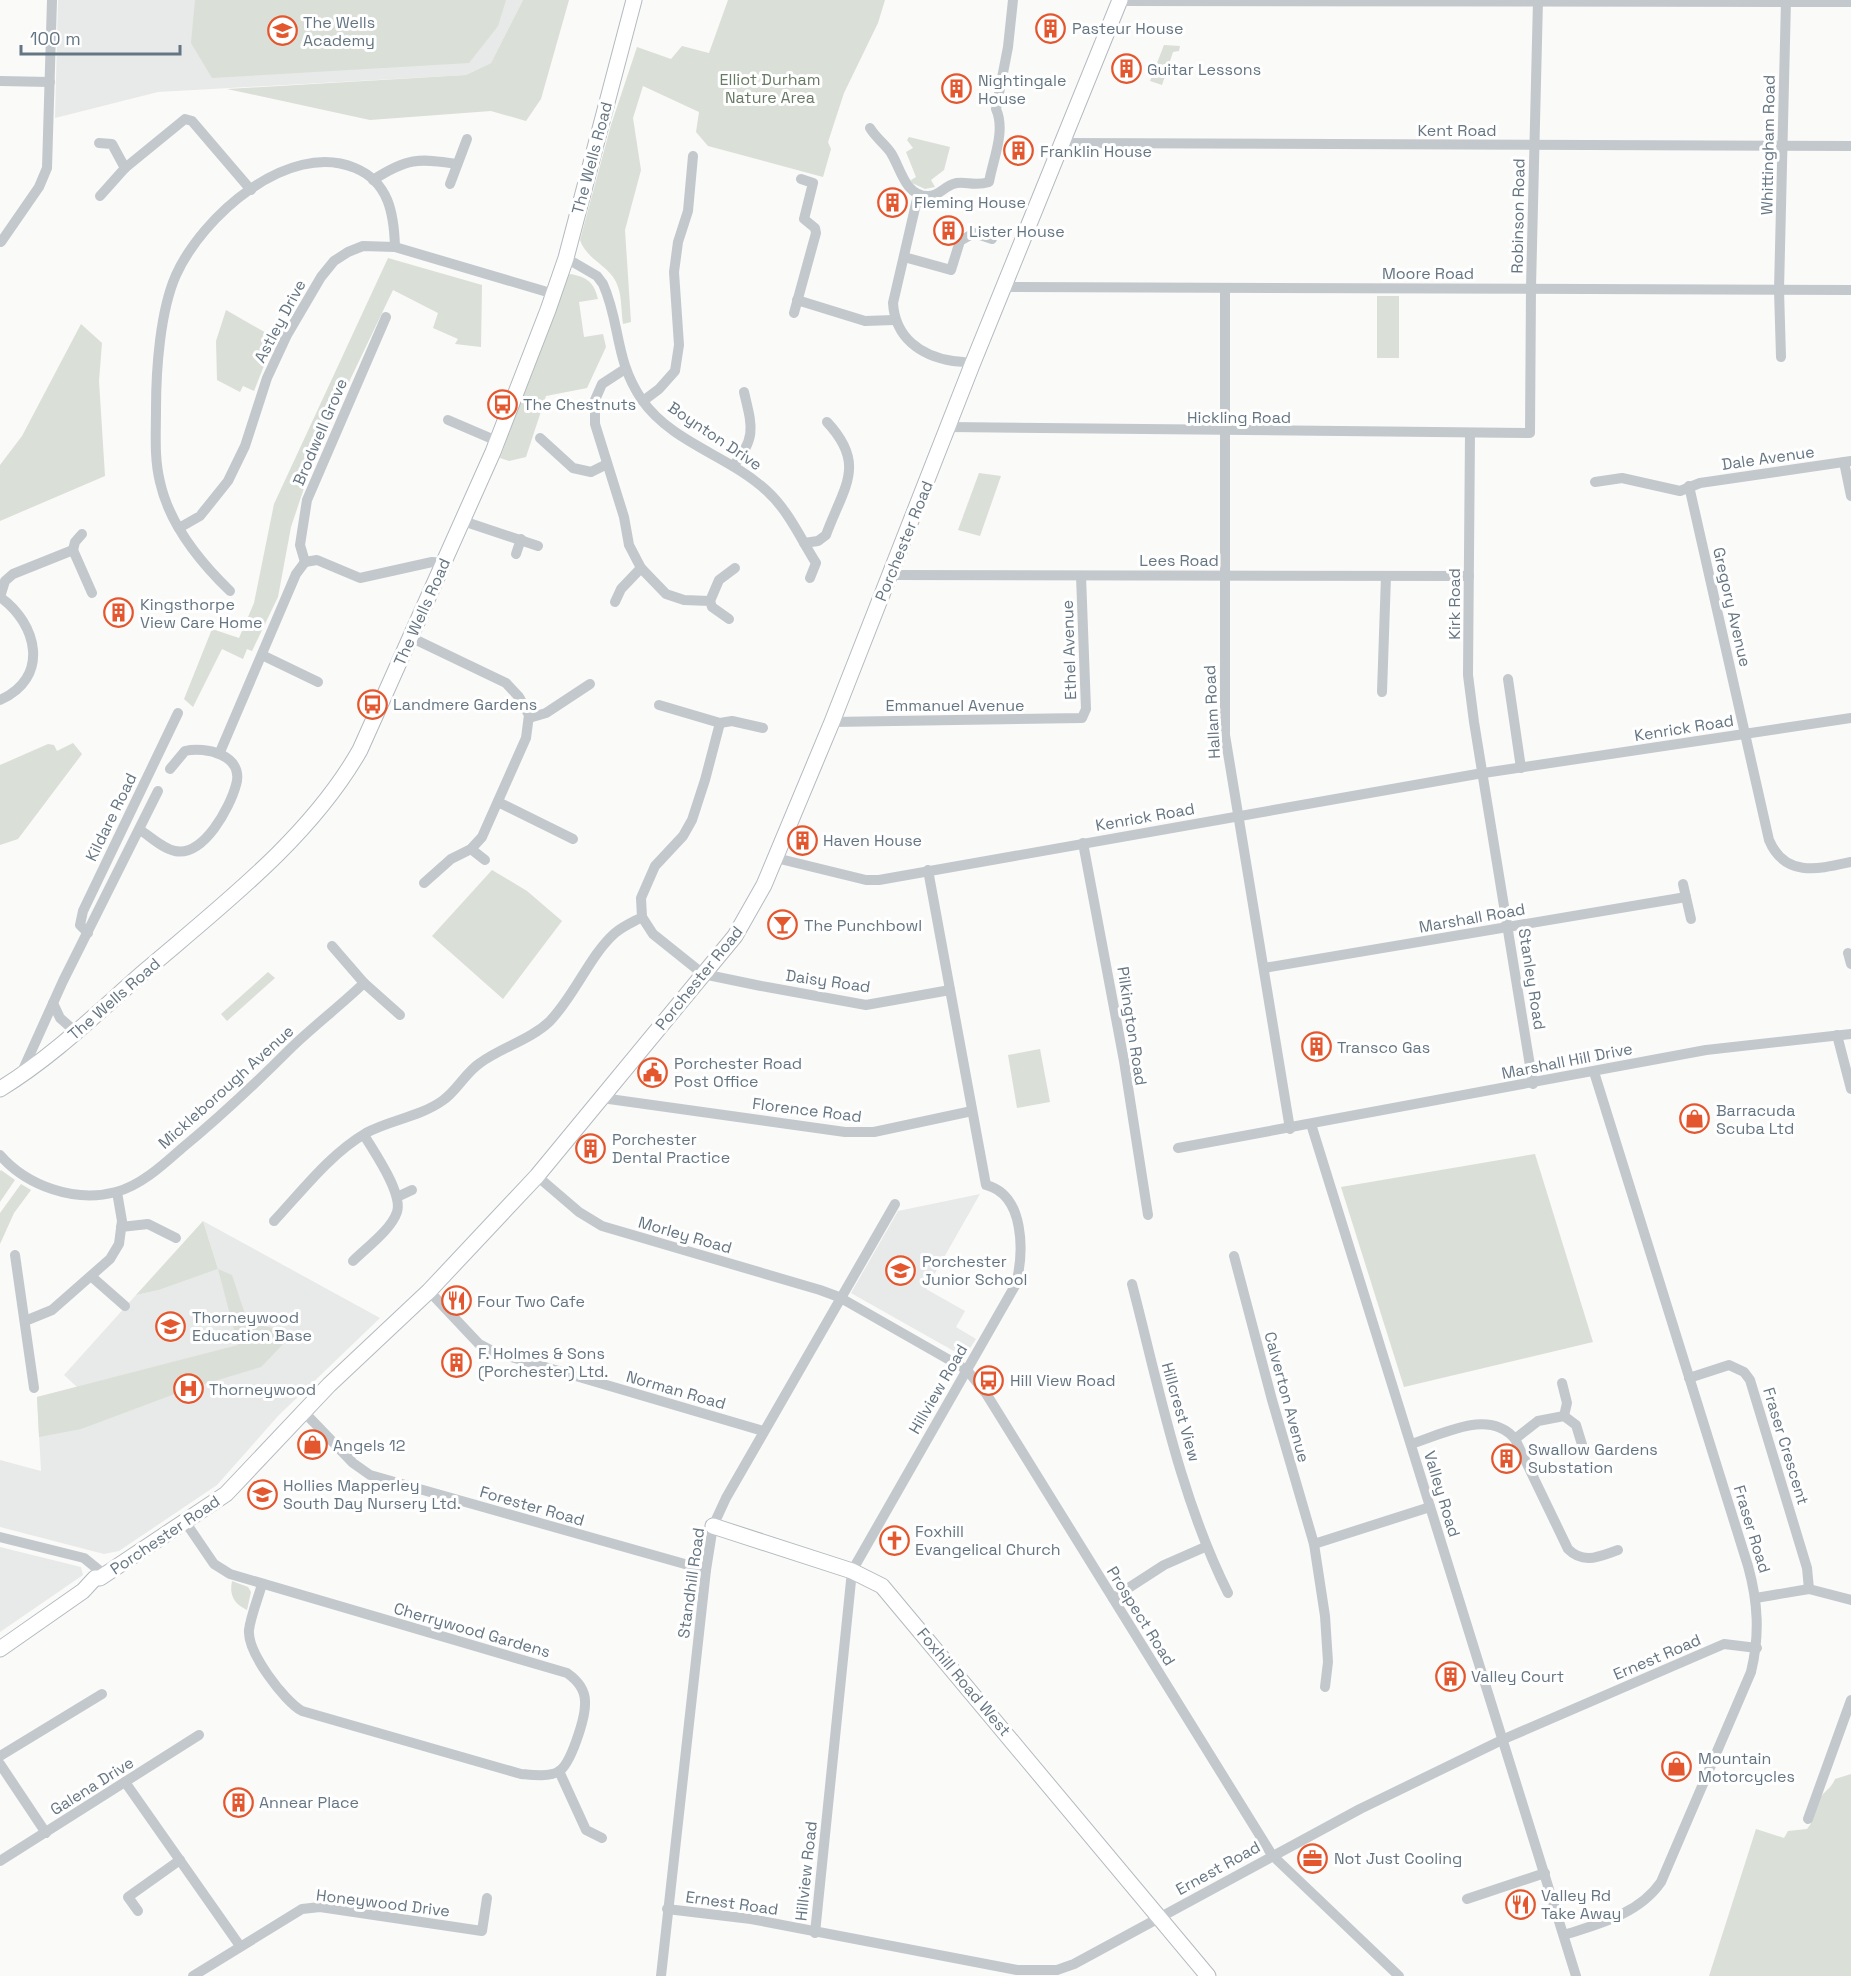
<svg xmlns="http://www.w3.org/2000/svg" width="1851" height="1976" font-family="'Space Grotesk',sans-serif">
  <rect width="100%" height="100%" fill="#fafaf8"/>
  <g fill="#e8e9e9">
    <polygon points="58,0 523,0 491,63 466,75 158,92 55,118"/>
    <polygon points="980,1194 926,1289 965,1311 956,1327 976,1339 967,1353 959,1354 851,1293 898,1211"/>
    <polygon points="203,1221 380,1318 278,1416 217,1485 119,1551 104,1554 0,1527 0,1460 41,1471 37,1397 77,1387 64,1375 136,1295 159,1290 218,1269"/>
    <polygon points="0,1547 81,1567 83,1575 0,1632"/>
  </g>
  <g fill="#dadfd7">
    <polygon points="195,0 506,0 498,26 469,63 212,78 191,43"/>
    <polygon points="523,0 569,0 541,99 526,121 491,111 370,120 227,89 466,75 491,63"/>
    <path d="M728,0H885L878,23L844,93L828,142L831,149L823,177L708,146L696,132L699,112L643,86L633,118L641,170L625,230L631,322L623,324C621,312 622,298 618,287C612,266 587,261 580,240L611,125L637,47L671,59L682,46L709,53Z"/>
    <polygon points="1164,45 1180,46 1179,51 1173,52 1162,85 1150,81"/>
    <polygon points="909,137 950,147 944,170 931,180 935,187 925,189 912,183 911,180 916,177 906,152 913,148 907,140"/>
    <polygon points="388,258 482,285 481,347 455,344 458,339 433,328 438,313 393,290 317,449 291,527 278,597 252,651 247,649 243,659 222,649 193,707 184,699 212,629 239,638 254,603 274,504"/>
    <path d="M570,274C587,277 594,282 598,299L579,302L584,337L603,334L606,347L587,388L546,396L526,457L509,461L500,458L566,278Z"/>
    <rect x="1377" y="296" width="22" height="62"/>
    <polygon points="226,310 275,338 254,391 243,386 240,392 217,380 216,341"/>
    <polygon points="81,324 102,343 99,381 105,476 0,521 0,465 22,436"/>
    <polygon points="979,473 1001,476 980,536 958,530"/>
    <polygon points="73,743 82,754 18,839 0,845 0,765 48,744 54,745 57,751"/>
    <polygon points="492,870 527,891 562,921 503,999 432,936"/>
    <polygon points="268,972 275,978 227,1021 221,1014"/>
    <polygon points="1040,1049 1050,1102 1017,1108 1008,1055"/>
    <polygon points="1535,1154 1593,1342 1404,1387 1341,1187"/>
    <polygon points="1,1170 15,1180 0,1202 0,1171"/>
    <polygon points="21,1184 31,1190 14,1213 0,1244 0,1213"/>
    <polygon points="203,1221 218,1269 232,1275 248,1323 289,1331 289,1338 261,1367 188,1389 81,1429 39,1437 37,1397 238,1345 218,1269 159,1290 136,1295"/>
    <path d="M232,1581L248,1587L251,1592L247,1610C234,1604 229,1595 232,1581Z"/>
    <path d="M1851,1774V1976H1709L1756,1829L1784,1838L1788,1831L1807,1829C1816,1820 1815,1803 1823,1794C1829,1788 1832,1786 1835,1779Z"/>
  </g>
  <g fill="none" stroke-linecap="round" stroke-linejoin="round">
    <defs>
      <g id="secondary">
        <path d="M0,1089C54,1056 98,1012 145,971C222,905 310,838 360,750L493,452L548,310L566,258L634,0"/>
        <polyline points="713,1526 852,1571 882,1586 1208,1976"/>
        <polyline points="0,1649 83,1591 95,1578 100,1578 226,1494 329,1385 429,1291 537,1176 735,936 764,885 832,722 972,365 1120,0"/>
      </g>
    </defs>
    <use href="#secondary" stroke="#b3babf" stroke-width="17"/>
    <g stroke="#c3c8cc" stroke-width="10">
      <polyline points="1119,1 1851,2"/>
      <polyline points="0,81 50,82"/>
      <path d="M870,128C876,138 885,144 891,153C901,169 905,196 928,196C939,196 944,187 953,184C964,180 973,187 989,182C993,159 1006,131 996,109L1008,47L1013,0"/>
      <polyline points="99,143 112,144 125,168"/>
      <polyline points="1063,143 1851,146"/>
      <path d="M373,180C407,158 418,158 457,164"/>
      <polyline points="450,184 467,139"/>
      <path d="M918,195L893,303C895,337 920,356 953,361C960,362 965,361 972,365"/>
      <polyline points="100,196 125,168 185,119 192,121 251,190"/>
      <polyline points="1,242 39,187 47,168 52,0"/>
      <polyline points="904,257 951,270 960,241 974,233 992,239"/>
      <path d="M566,258L597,276L603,284C621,324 614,359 642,400C672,443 730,456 767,491C788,510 801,539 816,563L810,578"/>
      <polyline points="1004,287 1851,290"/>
      <polyline points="1225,289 1225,735 1290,1129"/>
      <polyline points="797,300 865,321 894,320"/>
      <polyline points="794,313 816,233 815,228 804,219 813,183 801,179"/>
      <polyline points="1781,357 1779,290 1786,0"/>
      <polyline points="625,369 602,384 595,400 595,424 624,517 629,545 641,568 666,594 684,600 710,601 712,607 729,619"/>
      <polyline points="643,401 659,389 675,371 679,345 674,272 678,242 688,211 693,156"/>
      <polyline points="448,420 497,441"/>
      <polyline points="948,427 1530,433 1531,287 1538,0"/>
      <polyline points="1470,433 1468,675 1474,722 1533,1084"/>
      <polyline points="540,438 573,468 591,472 607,464"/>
      <polyline points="1844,462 1851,496"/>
      <path d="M733,466C757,438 752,426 744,392"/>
      <polyline points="1595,482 1622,478 1680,491 1700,483 1851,461"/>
      <path d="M1689,486L1769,840C1785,878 1819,869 1851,862"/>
      <polyline points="463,521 538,546"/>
      <polyline points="179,528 200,516 228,481 245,446 267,378 287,335 321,277 334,261 348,252 363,246 395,247 554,294"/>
      <path d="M804,543L818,541L826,535C844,486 867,465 827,422"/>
      <polyline points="73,550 75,542 82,534"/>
      <polyline points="516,554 521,539"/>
      <polyline points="305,562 300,545 307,500 386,317"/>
      <polyline points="305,562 317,560 360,578 432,562 445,563"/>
      <polyline points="889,575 1469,576"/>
      <path d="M230,591C200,562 169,523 160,482C154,458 156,433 156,409C156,370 160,311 176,275C202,217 288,140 355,168C389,182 394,214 395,247"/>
      <polyline points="0,597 5,581 13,574 73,550 92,593"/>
      <path d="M0,597C38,624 50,678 0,700"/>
      <polyline points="710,601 719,580 735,568"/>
      <polyline points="615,602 621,589 641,568"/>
      <polyline points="410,637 506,683 519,697 529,715 526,738 482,837 471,849 451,859 424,883"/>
      <polyline points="262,655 318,682"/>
      <polyline points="1508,679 1521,768"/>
      <polyline points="1382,692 1386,576"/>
      <polyline points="659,705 720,723 705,780 692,820 683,836 655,866 641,898 642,917 653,934 703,974 761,986 866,1005 950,990"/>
      <polyline points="529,718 546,713 590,684"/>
      <polyline points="832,722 1082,718 1086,709 1081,576"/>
      <polyline points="720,723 732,721 763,728"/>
      <polyline points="220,752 296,574 305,562"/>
      <polyline points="498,802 573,839"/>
      <path d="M140,830C150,836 163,849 175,851C204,857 230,807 236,785C245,755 205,746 185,751L170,769"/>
      <polyline points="1083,843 1124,1061 1148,1215"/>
      <polyline points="471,849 485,860"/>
      <polyline points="776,858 866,880 879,880 1477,774 1851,718"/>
      <polyline points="1683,884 1691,919"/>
      <polyline points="88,933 80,925 83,911 178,713"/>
      <polyline points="332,946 364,983 400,1015"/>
      <polyline points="1848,953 1851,964"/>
      <polyline points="1264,968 1686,897"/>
      <polyline points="53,1003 60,1018 77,1033"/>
      <polyline points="1837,1035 1851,1089"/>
      <polyline points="21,1074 63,981 158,791"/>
      <polyline points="602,1098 845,1132 874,1132 972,1111"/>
      <polyline points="1311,1124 1576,1976"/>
      <polyline points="1178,1148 1706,1050 1851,1034"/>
      <path d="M0,1155C27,1186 75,1203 116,1192C140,1186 163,1165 181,1149C220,1117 256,1083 292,1047C315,1025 341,1005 364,983"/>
      <polyline points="537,1176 579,1212 602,1226 820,1290 839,1297 967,1370 987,1395 1272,1855 1399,1976"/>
      <polyline points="397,1197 412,1190"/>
      <path d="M274,1221C302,1191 330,1154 366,1133C390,1120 419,1117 442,1101C457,1091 465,1073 480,1063C502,1047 530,1040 550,1021C575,995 590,955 615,933C623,926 633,922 642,917"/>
      <polyline points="121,1227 148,1224 176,1238"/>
      <polyline points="15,1255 34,1388"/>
      <polyline points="1234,1256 1272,1400 1314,1544 1325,1616 1328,1662 1325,1687"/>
      <path d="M353,1261C366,1248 391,1230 397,1212C403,1193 374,1152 364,1135"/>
      <polyline points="92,1277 125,1306"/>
      <path d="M1132,1284C1159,1388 1180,1497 1228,1593"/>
      <polyline points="429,1291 479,1344 494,1352 763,1431"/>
      <polyline points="25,1321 52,1310 110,1259 119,1244 122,1221 117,1192"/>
      <polyline points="1689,1378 1729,1365 1744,1372 1750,1380 1807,1568 1809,1589"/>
      <polyline points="1562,1383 1567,1403 1564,1416"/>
      <polyline points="304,1412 353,1463 370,1475 706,1570"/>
      <polyline points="1515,1439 1538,1421 1564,1416 1576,1425 1584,1451"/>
      <path d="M1411,1444C1444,1434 1489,1408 1515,1439L1568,1549C1584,1565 1600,1556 1618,1550"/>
      <path d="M186,1523L214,1564L230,1574L567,1673C577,1680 586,1690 585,1704C585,1718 571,1765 558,1772C547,1777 533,1775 521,1774L302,1711C284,1701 247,1652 249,1630C251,1615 258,1599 262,1584"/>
      <polyline points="0,1537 84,1558 105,1575"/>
      <polyline points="1314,1544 1430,1507"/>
      <polyline points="1113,1598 1164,1565 1205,1547"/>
      <polyline points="1756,1598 1809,1589 1851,1600"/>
      <polyline points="0,1756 102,1694"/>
      <polyline points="0,1764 46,1833"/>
      <polyline points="559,1771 586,1830 602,1838"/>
      <polyline points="125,1782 240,1946"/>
      <polyline points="1808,1819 1851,1700"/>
      <polyline points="0,1861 199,1735"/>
      <polyline points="1467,1899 1545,1873"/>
      <polyline points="667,1909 751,1919 1017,1970 1057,1970 1074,1964 1360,1809 1504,1739 1724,1644 1757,1648"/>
      <polyline points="138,1911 128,1897 180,1860"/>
      <path d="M815,1933L852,1571L1016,1284C1024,1252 1025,1195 986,1185L928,870"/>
      <path d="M1564,1935C1599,1924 1639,1914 1661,1882L1751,1672C1760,1635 1758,1602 1748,1566L1594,1072"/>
      <polyline points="193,1976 302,1909 320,1907 482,1931 487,1898"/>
      <polyline points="661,1976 706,1570 713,1526 726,1498 895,1204"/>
    </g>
    <use href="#secondary" stroke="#fff" stroke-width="15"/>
  </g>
  <defs>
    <symbol id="building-ring" viewBox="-11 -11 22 22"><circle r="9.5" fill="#fff" stroke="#e4572e" stroke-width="1.5"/><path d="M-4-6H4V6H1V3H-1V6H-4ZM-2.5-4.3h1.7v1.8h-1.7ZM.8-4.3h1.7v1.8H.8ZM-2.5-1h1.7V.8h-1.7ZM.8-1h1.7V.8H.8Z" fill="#e4572e"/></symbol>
    <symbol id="school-ring" viewBox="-11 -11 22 22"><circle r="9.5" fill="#fff" stroke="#e4572e" stroke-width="1.5"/><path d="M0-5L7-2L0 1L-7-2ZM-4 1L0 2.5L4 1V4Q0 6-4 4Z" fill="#e4572e"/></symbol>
    <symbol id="bus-ring" viewBox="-11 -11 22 22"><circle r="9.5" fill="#fff" stroke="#e4572e" stroke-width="1.5"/><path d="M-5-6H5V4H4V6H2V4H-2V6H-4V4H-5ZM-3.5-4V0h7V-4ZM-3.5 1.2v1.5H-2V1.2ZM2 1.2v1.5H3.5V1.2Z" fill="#e4572e"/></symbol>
    <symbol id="bar-ring" viewBox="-11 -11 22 22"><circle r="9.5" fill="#fff" stroke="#e4572e" stroke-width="1.5"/><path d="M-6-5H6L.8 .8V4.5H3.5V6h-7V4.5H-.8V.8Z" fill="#e4572e"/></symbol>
    <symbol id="civic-ring" viewBox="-11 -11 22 22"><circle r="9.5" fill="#fff" stroke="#e4572e" stroke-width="1.5"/><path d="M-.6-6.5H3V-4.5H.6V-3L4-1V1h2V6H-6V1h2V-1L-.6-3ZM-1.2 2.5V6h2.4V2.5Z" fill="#e4572e"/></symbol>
    <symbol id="shop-ring" viewBox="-11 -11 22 22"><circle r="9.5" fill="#fff" stroke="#e4572e" stroke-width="1.5"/><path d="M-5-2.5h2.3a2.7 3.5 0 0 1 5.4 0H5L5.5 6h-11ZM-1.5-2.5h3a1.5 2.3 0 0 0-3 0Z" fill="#e4572e"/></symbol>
    <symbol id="restaurant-ring" viewBox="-11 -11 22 22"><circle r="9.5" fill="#fff" stroke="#e4572e" stroke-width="1.5"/><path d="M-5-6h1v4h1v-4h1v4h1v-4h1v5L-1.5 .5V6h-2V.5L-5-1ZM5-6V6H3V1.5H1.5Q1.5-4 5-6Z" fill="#e4572e"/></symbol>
    <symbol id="hospital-ring" viewBox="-11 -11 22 22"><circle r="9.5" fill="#fff" stroke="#e4572e" stroke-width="1.5"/><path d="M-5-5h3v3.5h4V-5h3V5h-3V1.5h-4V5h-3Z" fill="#e4572e"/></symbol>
    <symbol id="church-ring" viewBox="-11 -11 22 22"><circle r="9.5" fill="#fff" stroke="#e4572e" stroke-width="1.5"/><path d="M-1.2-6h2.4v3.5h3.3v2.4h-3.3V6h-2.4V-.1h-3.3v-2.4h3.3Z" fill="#e4572e"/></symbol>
    <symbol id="office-ring" viewBox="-11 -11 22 22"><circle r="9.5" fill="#fff" stroke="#e4572e" stroke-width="1.5"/><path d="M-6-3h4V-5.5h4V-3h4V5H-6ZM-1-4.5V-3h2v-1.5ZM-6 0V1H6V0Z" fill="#e4572e"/></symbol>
  </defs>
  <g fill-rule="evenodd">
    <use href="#building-ring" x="1034" y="12" width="33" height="33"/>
    <use href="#school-ring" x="266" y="14" width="33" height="33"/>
    <use href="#building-ring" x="1110" y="52" width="33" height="33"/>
    <use href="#building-ring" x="940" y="72" width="33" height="33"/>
    <use href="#building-ring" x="1002" y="134" width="33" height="33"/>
    <use href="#building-ring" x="876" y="186" width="33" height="33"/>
    <use href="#building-ring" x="932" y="214" width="33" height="33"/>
    <use href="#bus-ring" x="486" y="388" width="33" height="33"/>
    <use href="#building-ring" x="102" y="596" width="33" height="33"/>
    <use href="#bus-ring" x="356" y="688" width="33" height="33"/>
    <use href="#building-ring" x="786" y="824" width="33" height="33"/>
    <use href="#bar-ring" x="766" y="908" width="33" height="33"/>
    <use href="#building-ring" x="1300" y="1030" width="33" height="33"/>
    <use href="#civic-ring" x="636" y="1056" width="33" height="33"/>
    <use href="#shop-ring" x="1678" y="1102" width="33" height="33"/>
    <use href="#building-ring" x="574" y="1132" width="33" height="33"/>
    <use href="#school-ring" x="884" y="1254" width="33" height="33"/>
    <use href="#restaurant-ring" x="440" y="1284" width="33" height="33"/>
    <use href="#school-ring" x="154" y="1310" width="33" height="33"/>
    <use href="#building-ring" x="440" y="1346" width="33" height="33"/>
    <use href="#bus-ring" x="972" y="1364" width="33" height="33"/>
    <use href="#hospital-ring" x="172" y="1372" width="33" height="33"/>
    <use href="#shop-ring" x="296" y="1428" width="33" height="33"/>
    <use href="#building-ring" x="1490" y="1442" width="33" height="33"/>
    <use href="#school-ring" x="246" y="1478" width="33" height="33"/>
    <use href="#church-ring" x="878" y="1524" width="33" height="33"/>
    <use href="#building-ring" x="1434" y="1660" width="33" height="33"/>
    <use href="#shop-ring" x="1660" y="1750" width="33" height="33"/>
    <use href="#building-ring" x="222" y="1786" width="33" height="33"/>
    <use href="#office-ring" x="1296" y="1842" width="33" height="33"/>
    <use href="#restaurant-ring" x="1504" y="1888" width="33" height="33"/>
  </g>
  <g text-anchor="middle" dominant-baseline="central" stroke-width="6" stroke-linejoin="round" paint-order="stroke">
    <g font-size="16" fill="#657683" stroke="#fff" text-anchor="start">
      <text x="303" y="22">The Wells<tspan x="303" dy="18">Academy</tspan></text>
      <text x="1072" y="28">Pasteur House</text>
      <text x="1147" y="69">Guitar Lessons</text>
      <text x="978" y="80">Nightingale<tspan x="978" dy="18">House</tspan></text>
      <text x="1040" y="151">Franklin House</text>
      <text x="914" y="202">Fleming House</text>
      <text x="969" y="231">Lister House</text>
      <text x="523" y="404">The Chestnuts</text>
      <text x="140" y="604">Kingsthorpe<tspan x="140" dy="18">View Care Home</tspan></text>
      <text x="393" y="704">Landmere Gardens</text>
      <text x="823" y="840">Haven House</text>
      <text x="804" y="925">The Punchbowl</text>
      <text x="1337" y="1047">Transco Gas</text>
      <text x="674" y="1063">Porchester Road<tspan x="674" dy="18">Post Office</tspan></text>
      <text x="1716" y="1110">Barracuda<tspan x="1716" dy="18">Scuba Ltd</tspan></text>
      <text x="612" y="1139">Porchester<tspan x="612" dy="18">Dental Practice</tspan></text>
      <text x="922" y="1261">Porchester<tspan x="922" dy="18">Junior School</tspan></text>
      <text x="477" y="1301">Four Two Cafe</text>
      <text x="192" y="1317">Thorneywood<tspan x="192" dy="18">Education Base</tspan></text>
      <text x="478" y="1353">F. Holmes &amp; Sons<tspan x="478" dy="18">(Porchester) Ltd.</tspan></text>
      <text x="1010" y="1380">Hill View Road</text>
      <text x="209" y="1389">Thorneywood</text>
      <text x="333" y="1445">Angels 12</text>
      <text x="1528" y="1449">Swallow Gardens<tspan x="1528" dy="18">Substation</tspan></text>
      <text x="283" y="1485">Hollies Mapperley<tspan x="283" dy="18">South Day Nursery Ltd.</tspan></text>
      <text x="915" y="1531">Foxhill<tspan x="915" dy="18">Evangelical Church</tspan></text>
      <text x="1471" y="1676">Valley Court</text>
      <text x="1698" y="1758">Mountain<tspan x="1698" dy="18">Motorcycles</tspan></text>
      <text x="259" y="1802">Annear Place</text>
      <text x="1334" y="1858">Not Just Cooling</text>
      <text x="1541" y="1895">Valley Rd<tspan x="1541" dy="18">Take Away</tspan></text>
    </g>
    <g font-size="16" fill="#687a64" stroke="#fff">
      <text x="770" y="79">Elliot Durham<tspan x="770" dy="18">Nature Area</tspan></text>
    </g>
    <g font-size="16" fill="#657683" stroke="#fff">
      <text x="1457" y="130">Kent Road</text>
      <text transform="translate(1768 145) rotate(-89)">Whittingham Road</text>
      <text transform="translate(592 158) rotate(-75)">The Wells Road</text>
      <text transform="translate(1518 216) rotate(-89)">Robinson Road</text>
      <text x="1428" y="273">Moore Road</text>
      <text transform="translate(280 321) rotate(-62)">Astley Drive</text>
      <text x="1239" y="417">Hickling Road</text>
      <text transform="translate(320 432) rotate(-67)">Brodwell Grove</text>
      <text transform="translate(715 436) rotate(34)">Boynton Drive</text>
      <text transform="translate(1768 458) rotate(-8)">Dale Avenue</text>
      <text transform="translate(904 541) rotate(-68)">Porchester Road</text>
      <text x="1179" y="560">Lees Road</text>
      <text transform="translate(1454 604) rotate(-90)">Kirk Road</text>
      <text transform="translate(1732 607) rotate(77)">Gregory Avenue</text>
      <text transform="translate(422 612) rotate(-66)">The Wells Road</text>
      <text transform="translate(1069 650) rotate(-92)">Ethel Avenue</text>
      <text x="955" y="705">Emmanuel Avenue</text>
      <text transform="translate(1212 712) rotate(-93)">Hallam Road</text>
      <text transform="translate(1684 728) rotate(-9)">Kenrick Road</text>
      <text transform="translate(111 817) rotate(-64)">Kildare Road</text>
      <text transform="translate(1145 817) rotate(-10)">Kenrick Road</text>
      <text transform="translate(1472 918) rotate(-10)">Marshall Road</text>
      <text transform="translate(699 978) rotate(-51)">Porchester Road</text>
      <text transform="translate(1532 979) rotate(81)">Stanley Road</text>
      <text transform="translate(828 981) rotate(8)">Daisy Road</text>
      <text transform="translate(114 999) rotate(-41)">The Wells Road</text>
      <text transform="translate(1132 1026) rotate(81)">Pilkington Road</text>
      <text transform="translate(1567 1061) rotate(-11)">Marshall Hill Drive</text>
      <text transform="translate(226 1087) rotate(-42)">Mickleborough Avenue</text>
      <text transform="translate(807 1110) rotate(7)">Florence Road</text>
      <text transform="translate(685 1235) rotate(16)">Morley Road</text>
      <text transform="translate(938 1389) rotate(-60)">Hillview Road</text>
      <text transform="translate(676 1390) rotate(16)">Norman Road</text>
      <text transform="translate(1287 1397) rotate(75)">Calverton Avenue</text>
      <text transform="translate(1181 1412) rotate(74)">Hillcrest View</text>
      <text transform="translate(1786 1446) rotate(73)">Fraser Crescent</text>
      <text transform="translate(1442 1494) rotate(73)">Valley Road</text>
      <text transform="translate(532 1506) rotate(16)">Forester Road</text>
      <text transform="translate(1752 1529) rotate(73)">Fraser Road</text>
      <text transform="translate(165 1535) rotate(-34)">Porchester Road</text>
      <text transform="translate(691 1583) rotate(-82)">Standhill Road</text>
      <text transform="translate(1141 1616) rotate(58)">Prospect Road</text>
      <text transform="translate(472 1630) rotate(16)">Cherrywood Gardens</text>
      <text transform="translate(1657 1657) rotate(-23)">Ernest Road</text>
      <text transform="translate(964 1682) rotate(50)">Foxhill Road West</text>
      <text transform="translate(92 1786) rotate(-32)">Galena Drive</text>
      <text transform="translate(1218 1868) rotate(-29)">Ernest Road</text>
      <text transform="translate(806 1871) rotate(-84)">Hillview Road</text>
      <text transform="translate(383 1903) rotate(7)">Honeywood Drive</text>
      <text transform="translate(732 1903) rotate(8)">Ernest Road</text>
    </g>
  </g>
  <path d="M21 45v9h159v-9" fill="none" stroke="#657683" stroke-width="3"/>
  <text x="30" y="45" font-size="18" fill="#657683" stroke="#ffffff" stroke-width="4.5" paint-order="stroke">100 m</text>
</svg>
